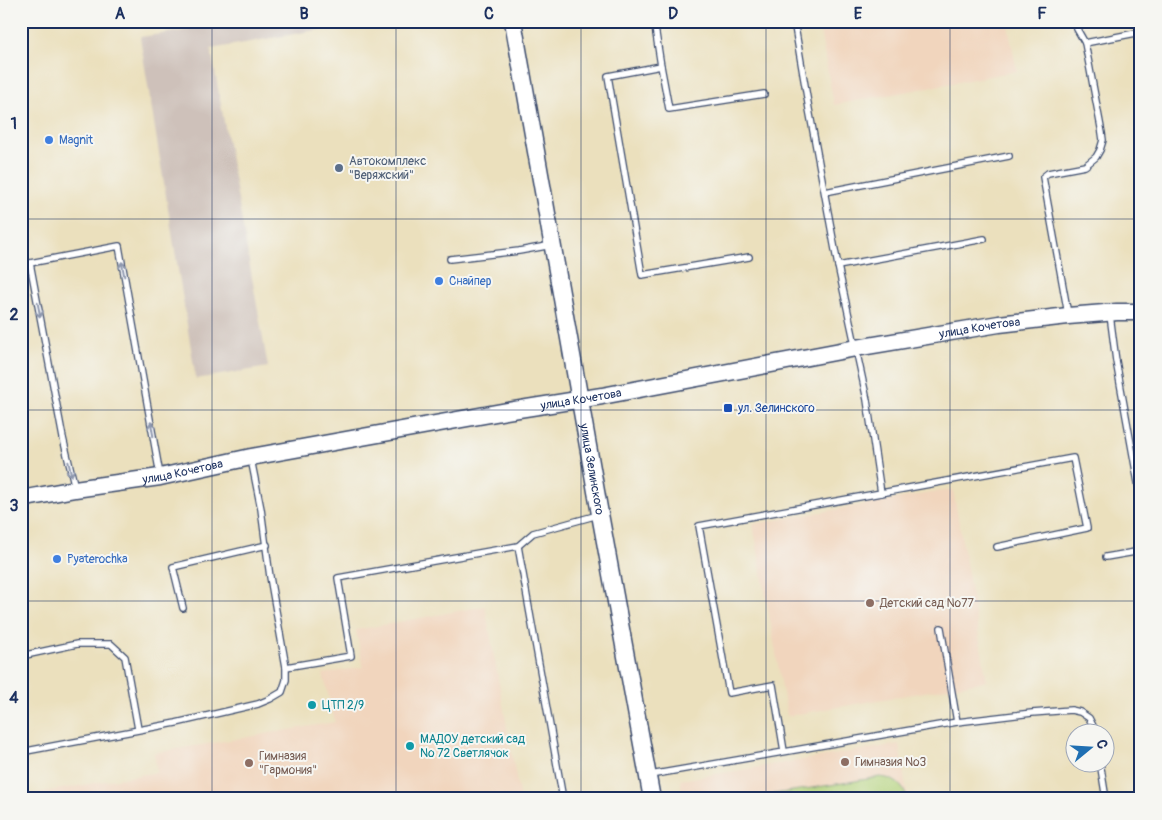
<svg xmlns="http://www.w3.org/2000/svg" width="1162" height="820" font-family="Pangolin,sans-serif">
  <rect width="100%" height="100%" fill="#f6f6f2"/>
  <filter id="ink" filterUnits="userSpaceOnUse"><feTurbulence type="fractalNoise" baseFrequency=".02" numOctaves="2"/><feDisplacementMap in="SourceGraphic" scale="10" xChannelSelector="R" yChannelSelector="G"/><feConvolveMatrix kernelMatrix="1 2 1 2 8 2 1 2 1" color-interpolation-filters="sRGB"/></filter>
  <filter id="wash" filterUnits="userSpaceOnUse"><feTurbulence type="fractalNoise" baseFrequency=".0096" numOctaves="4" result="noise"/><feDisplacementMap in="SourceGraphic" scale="20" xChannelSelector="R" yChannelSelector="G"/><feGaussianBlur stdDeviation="1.12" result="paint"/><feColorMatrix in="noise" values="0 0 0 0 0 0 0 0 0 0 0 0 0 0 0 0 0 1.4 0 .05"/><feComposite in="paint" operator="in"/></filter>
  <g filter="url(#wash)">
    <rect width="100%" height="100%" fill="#ebe0bd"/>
    <g fill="#f1d5bd">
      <polygon points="818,21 1007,21 1017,71 834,105"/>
      <polygon points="953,489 987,681 787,716 753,524"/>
      <polygon points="485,606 520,799 21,799 21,796 157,772 154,753 335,722 323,674 363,667 356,630"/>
      <polygon points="899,744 908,799 683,799 680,780"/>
    </g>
    <polygon fill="#cec1ba" points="188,21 367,21 211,49 268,367 196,379 140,37 189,30"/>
    <path fill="#b1d178" stroke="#66806b" d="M880,777C894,778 903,785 908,799H763L768,795Z"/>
  </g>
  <g filter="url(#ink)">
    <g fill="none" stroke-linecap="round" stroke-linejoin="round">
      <defs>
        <g id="lane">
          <polyline points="654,21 661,66 608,76 642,275 749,257"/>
          <polyline points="1075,21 1077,29 1085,43"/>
          <polyline points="661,66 669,109 764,94"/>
          <polyline points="825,192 1009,156"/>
          <polyline points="450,259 519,251 552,245"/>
          <polyline points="838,266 984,239"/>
          <polyline points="1068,314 1043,177 1048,173 1085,166 1096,157 1100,150 1103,140 1102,133 1085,43 1141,32"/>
          <polyline points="1110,315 1116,361 1141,499"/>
          <polyline points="75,488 63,438 30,263 119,246 160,475"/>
          <polyline points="881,493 1073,458 1087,528 997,547"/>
          <polyline points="518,546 563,799"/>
          <polyline points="1106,557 1141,551"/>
          <polyline points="183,608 173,567 267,545"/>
          <polyline points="941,628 957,722"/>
          <polyline points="21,656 77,644 111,644 125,657 138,729"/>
          <polyline points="286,667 351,656 338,578 518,546 533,533 598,515"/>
          <polyline points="784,751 773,685 729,693 699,526 881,493 867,400 838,266 809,109 794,21"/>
          <polyline points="21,752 176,723 258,704 270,699 282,692 286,680 286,667 270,577 261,509 251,459"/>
          <polyline points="1100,762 1106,799"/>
          <polyline points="650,775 957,722 1032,713 1071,710 1080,712 1089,718 1093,726 1094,732"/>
        </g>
        <g id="secondary">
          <path id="s1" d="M513,21L600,514L652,799"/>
          <path id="s2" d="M21,499L75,489L160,477L251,457L507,411L602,396L856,348L999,324L1068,316L1117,312H1141"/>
        </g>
      </defs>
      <use href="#lane" stroke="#3a4a6c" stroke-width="8"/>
      <use href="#secondary" stroke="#3a4a6c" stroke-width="19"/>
      <use href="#lane" stroke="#fff" stroke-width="5.5"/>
      <use href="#secondary" stroke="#fff" stroke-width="16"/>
    </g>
    <defs><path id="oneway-shaft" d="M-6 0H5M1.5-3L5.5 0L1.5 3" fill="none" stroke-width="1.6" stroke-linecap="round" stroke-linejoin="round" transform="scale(1.25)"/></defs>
    <g stroke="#8d97ae">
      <use href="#oneway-shaft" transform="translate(123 269) rotate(-100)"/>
      <use href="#oneway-shaft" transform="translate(39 310) rotate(79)"/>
      <use href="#oneway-shaft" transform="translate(152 429) rotate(-100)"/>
      <use href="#oneway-shaft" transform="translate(70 469) rotate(77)"/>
    </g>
  </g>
  <path fill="none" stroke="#1b2f5e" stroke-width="1" stroke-opacity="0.55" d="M212,21V799M396,21V799M581,21V799M766,21V799M950,21V799M21,219H1141M21,410H1141M21,601H1141"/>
  <g fill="#3f7fe0" stroke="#f6f6f2" stroke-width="2">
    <circle cx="49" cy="140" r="5"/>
    <circle cx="439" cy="281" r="5"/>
    <circle cx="57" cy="559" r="5"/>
  </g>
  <circle fill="#5c6f8a" stroke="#f6f6f2" stroke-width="2" cx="339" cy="168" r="5"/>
  <rect fill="#1a4fb4" stroke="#f6f6f2" stroke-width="2" x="723" y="403" width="10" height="10" rx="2.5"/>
  <g fill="#8d6e63" stroke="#f6f6f2" stroke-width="2">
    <circle cx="870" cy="603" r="5"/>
    <circle cx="845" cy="762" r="5"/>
    <circle cx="249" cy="763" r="5"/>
  </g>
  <g fill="#0f9aa8" stroke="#f6f6f2" stroke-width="2">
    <circle cx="312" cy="705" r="5"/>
    <circle cx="410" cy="746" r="5"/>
  </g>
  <g text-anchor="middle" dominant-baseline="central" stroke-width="4" stroke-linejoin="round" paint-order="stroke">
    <g font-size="12" fill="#366cbe" stroke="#f6f6f2" text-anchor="start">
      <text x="59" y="140">Magnit</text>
      <text x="449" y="281">Снайпер</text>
      <text x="67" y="559">Pyaterochka</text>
    </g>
    <g font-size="12" fill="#4e5e75" stroke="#f6f6f2" text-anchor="start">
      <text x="349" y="161">Автокомплекс<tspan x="349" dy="14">"Веряжский"</tspan></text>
    </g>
    <g font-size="12" fill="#1b2f5e" stroke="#f6f6f2">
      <text stroke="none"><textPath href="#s2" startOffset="974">улица Кочетова</textPath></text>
      <text stroke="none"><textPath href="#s2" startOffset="569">улица Кочетова</textPath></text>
      <text stroke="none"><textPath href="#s1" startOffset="455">улица Зелинского</textPath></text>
      <text stroke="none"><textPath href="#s2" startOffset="164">улица Кочетова</textPath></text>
    </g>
    <g font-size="12" fill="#164399" stroke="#f6f6f2" text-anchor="start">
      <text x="738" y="408">ул. Зелинского</text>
    </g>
    <g font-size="12" fill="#785e54" stroke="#f6f6f2" text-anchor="start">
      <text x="880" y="603">Детский сад №77</text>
      <text x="259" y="756">Гимназия<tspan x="259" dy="14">"Гармония"</tspan></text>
      <text x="855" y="762">Гимназия №3</text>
    </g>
    <g font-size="12" fill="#0d838f" stroke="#f6f6f2" text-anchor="start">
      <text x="322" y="705">ЦТП 2/9</text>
      <text x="420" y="739">МАДОУ детский сад<tspan x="420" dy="14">№ 72 Светлячок</tspan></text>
    </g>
  </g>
  <rect width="1162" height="820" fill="none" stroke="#f6f6f2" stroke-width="55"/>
  <g transform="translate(1090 748) rotate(72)"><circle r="24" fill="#f6f6f2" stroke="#9ea6b7"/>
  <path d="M0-4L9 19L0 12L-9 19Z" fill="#1f6fb2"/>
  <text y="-8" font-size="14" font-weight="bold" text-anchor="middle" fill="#1b2f5e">С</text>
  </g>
  <rect x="28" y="28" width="1106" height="764" fill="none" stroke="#1b2f5e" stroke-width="2"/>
  <g font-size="16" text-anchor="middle" font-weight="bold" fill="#1b2f5e">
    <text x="120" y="19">A</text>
    <text x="304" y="19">B</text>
    <text x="489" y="19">C</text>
    <text x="673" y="19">D</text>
    <text x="858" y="19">E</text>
    <text x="1042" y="19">F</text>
    <text x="14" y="129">1</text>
    <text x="14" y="320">2</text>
    <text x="14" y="511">3</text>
    <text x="14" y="703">4</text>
  </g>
</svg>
